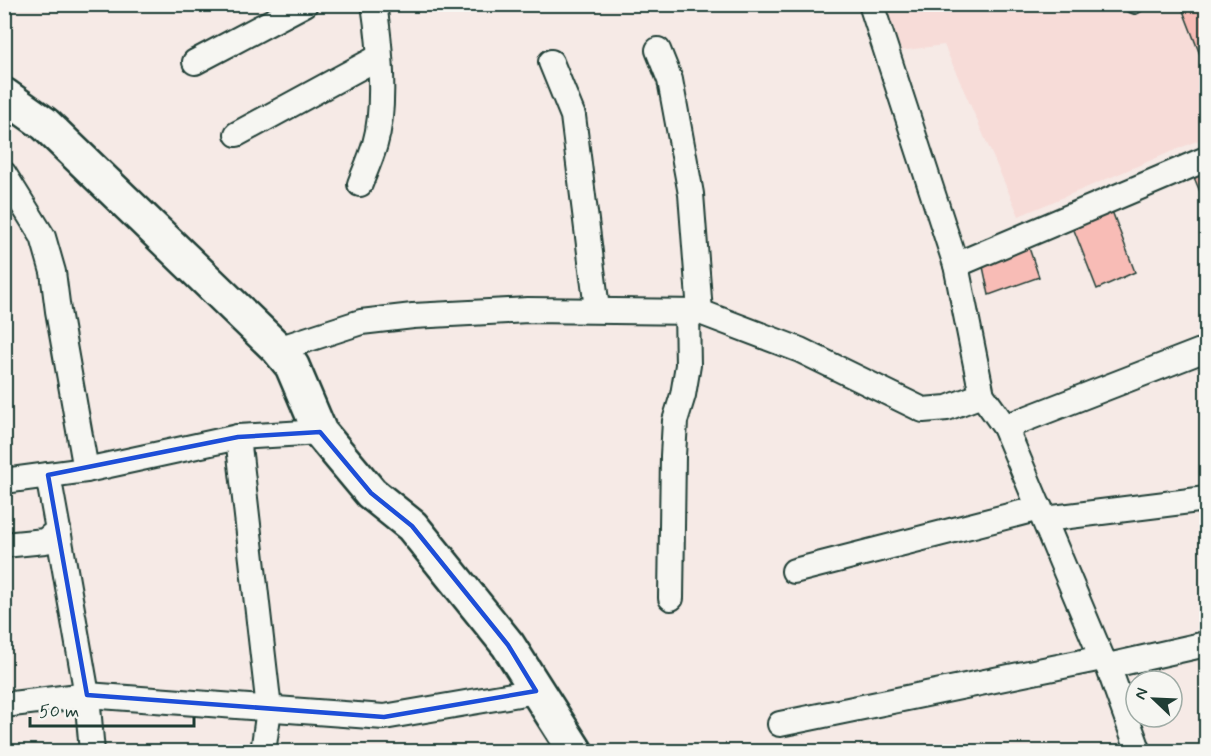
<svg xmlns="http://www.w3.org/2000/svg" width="1211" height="756" font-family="Mynerve,sans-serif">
  <rect width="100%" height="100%" fill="#f6eae6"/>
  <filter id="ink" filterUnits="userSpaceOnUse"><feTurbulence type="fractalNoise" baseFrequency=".0167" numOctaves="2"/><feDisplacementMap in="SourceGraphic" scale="12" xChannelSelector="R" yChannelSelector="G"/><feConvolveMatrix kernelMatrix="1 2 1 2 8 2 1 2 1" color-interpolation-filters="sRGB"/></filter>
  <g filter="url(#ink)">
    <polygon fill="#f7dcd8" points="880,5 1206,5 1206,137 1019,216 944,45 892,52"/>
    <g fill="#f8bcb6" stroke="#1f3d34" stroke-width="1.5">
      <polygon points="1189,4 1206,4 1206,70 1182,8"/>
      <polygon points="1206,170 1206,206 1193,175"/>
      <polygon points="1112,211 1135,272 1097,289 1072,225"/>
      <polygon points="1027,242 1039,277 989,295 982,262"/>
    </g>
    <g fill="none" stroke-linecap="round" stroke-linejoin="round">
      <defs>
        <polyline id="lane" points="1127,4 1135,7 1140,4"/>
        <g id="street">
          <polyline points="871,4 956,265"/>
          <polyline points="658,50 670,80 691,194 700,312"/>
          <polyline points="195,62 305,4"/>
          <polyline points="551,62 573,116 597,309"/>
          <polyline points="237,134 379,57"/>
          <polyline points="4,174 43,237 53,272 58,311 86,470"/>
          <path d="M360,184C365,171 371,158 375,144C386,106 380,44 374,4"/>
          <polyline points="278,349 361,322 413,316 528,310 700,312 800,350 923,410 947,408 982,395"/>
          <polyline points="1005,427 1206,349"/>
          <polyline points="238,437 269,709 263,752"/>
          <polyline points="4,481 86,470 238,437 320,432"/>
          <polyline points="1045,519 1206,499"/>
          <polyline points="58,530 87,695 92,752"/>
          <polyline points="4,545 45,541 58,530 48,475"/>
          <polyline points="794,571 1040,508"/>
          <polyline points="671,598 673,456 675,421 683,395 688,365 687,312"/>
          <polyline points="1108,666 1206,644"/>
          <polyline points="4,705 87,695 384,717 536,691"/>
          <polyline points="780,724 1102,658"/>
          <polyline points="1139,752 1108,666 1102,658 1005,427 982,395 956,265 1206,159"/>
        </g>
        <polyline id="secondary" points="4,95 45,124 278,349 292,366 320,432 371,493 412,526 508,645 576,752"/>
      </defs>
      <use href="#lane" stroke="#1f3d34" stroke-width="16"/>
      <use href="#street" stroke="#1f3d34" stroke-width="28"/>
      <use href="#secondary" stroke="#1f3d34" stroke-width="38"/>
      <use href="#lane" stroke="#f6f6f2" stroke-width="12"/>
      <use href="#street" stroke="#f6f6f2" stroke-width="24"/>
      <use href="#secondary" stroke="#f6f6f2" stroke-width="33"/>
    </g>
  </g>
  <path fill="none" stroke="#1d4ed8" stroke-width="4.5" stroke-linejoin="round" d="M320,432L371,493L412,526L508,645L536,691L384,717L87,695L48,475L238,437Z"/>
  <rect width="1211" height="756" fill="none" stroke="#f6f6f2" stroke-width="24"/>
  <rect x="12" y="12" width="1187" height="732" fill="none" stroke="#1f3d34" stroke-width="2" filter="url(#ink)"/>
  <g transform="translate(1154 699) rotate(293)"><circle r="28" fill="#f6f6f2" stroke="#a0aca6" stroke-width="1.5"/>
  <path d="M0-4.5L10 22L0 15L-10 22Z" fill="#1f3d34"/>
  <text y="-9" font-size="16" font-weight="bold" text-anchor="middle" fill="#1f3d34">N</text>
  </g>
  <path d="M30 717v9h164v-9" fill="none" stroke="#1f3d34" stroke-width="3"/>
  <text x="39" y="717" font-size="18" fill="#1f3d34" stroke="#f6f6f2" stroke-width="4.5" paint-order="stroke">50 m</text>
</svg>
